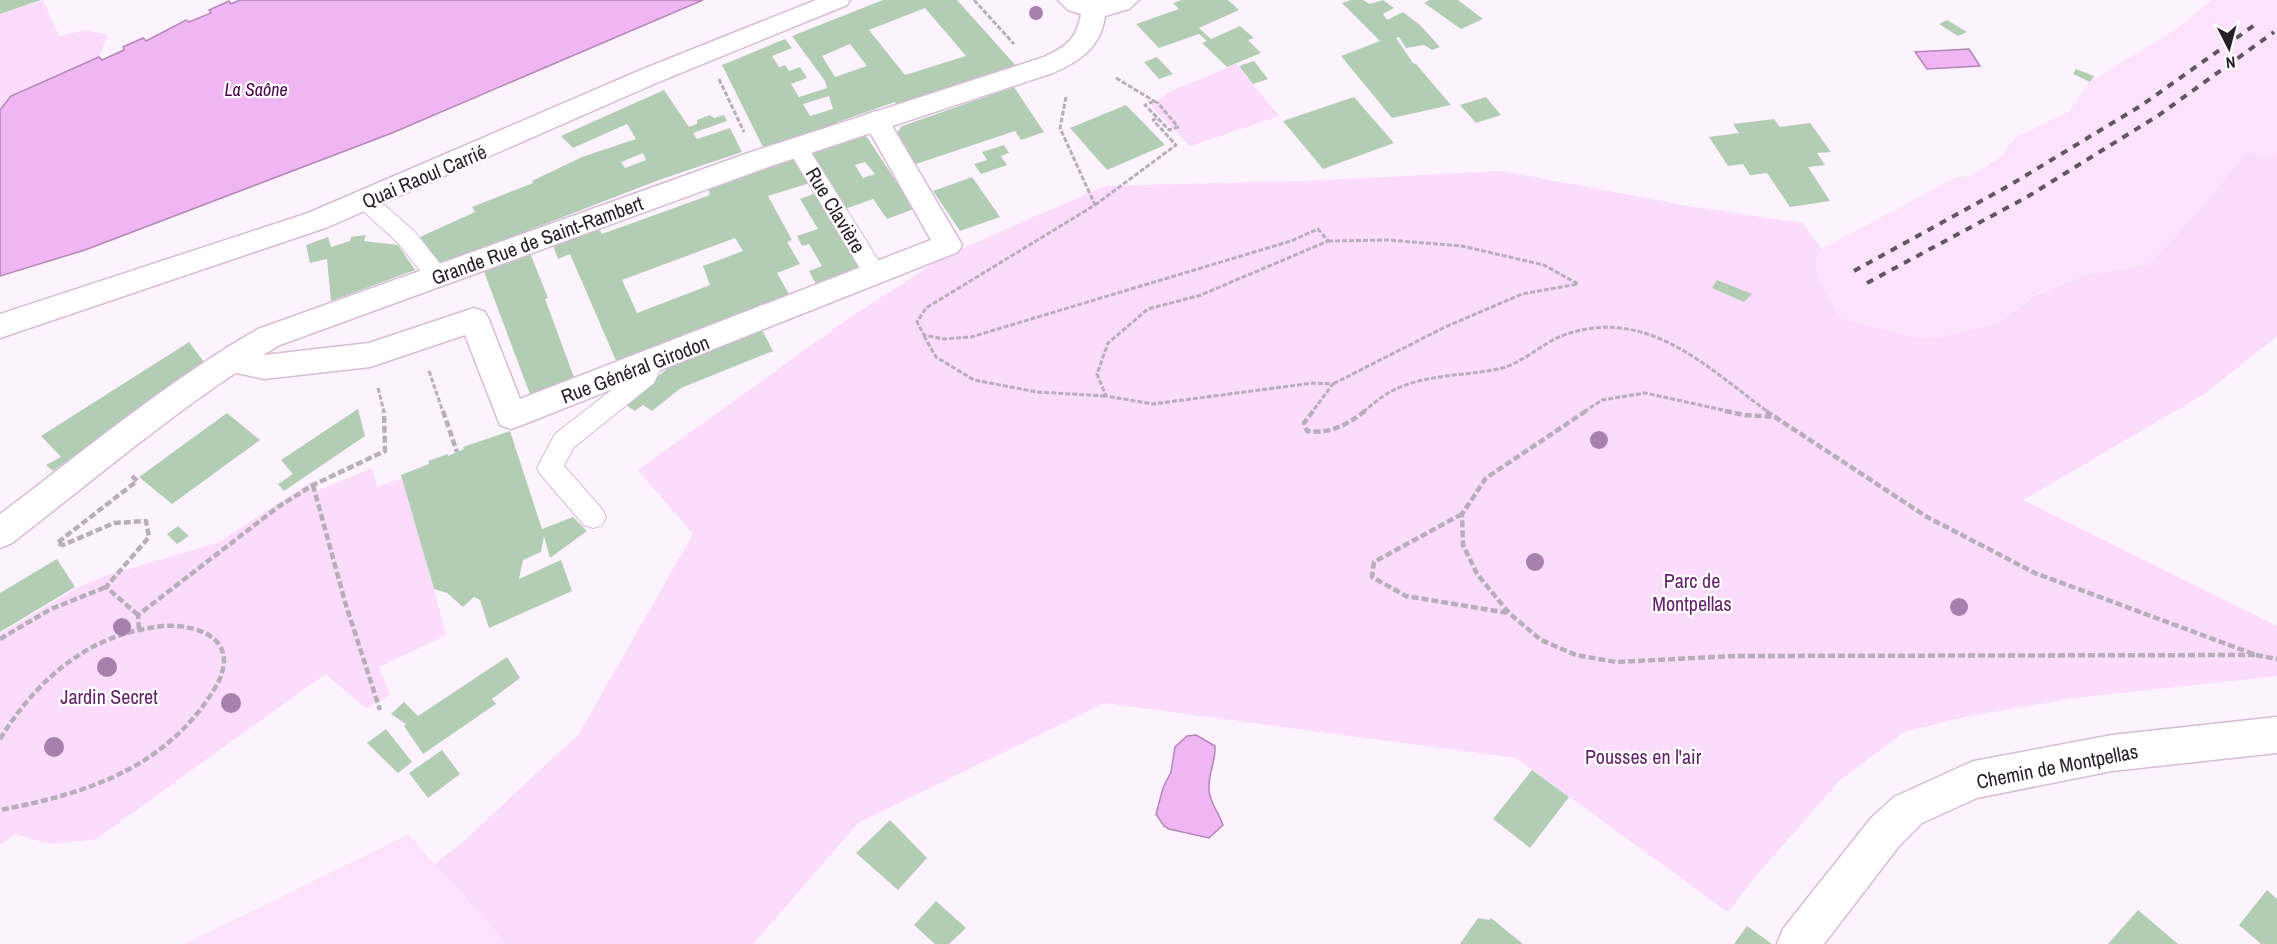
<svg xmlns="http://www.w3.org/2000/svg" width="2277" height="944" font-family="'Archivo Narrow',sans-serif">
  <rect width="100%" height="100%" fill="#fdf3fe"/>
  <g fill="#fce2fd">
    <polygon points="2212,0 2277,0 2277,152 2196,215 2148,265 2085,275 2034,295 1997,324 1945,336 1927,339 1907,336 1839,318 1817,277 1816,257 1822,249 1957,177 1969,177 2000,158 2016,137 2069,112 2090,82 2174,31"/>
    <polygon points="408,835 502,938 504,944 185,944"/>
  </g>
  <g fill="#fbdcfd">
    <polygon points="43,0 59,36 85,30 108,35 99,57 11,96 0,110 0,14"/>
    <polygon points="1236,64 1279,116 1190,146 1151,106 1169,92"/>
    <polygon points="2248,152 2267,160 2277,152 2277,336 2204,394 2023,500 2277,626 2277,676 2074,698 1968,716 1904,732 1840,780 1754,878 1728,912 1516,758 1104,703 858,823 753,944 504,944 502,938 435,864 463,842 579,734 693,534 638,470 848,319 945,256 1105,186 1307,181 1502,171 1688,206 1802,223 1822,249 1816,257 1817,277 1839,318 1907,336 1927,339 1945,336 1997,324 2034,296 2085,275 2148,265 2196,215"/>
    <polygon points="372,468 377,487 403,478 446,635 379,667 390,695 366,708 325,674 96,839 51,844 15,834 0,845 0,634 77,588 108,575 217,543 311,482 315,492"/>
  </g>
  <g fill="#efb6f3" stroke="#b388b6" stroke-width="1.5">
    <polygon points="240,0 703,0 392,133 85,250 0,276 0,110 11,96 99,57 102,60 124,50 123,47 143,38 146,41 186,20 189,22 211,13 209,10 229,1 231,4"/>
    <polygon points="1969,49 1980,66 1927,69 1915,52"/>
    <path d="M1196,735L1215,746C1216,761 1208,774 1209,789C1209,802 1219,813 1223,825L1209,838L1169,829L1164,826L1156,814L1163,788L1171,772L1175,747L1187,736Z"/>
  </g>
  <g fill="#b2cdb3" fill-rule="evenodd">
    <polygon points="0,0 41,0 0,14"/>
    <path d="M883,0H957L1017,67L897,106L895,102L838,122V124L763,147L722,65L785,39L792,48L772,56L779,67L785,65L789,71L800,67L807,78L791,84L799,97L827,88L825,81L792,36ZM925,8L966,56L905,75L869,30ZM850,44L867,66L835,77L822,56ZM829,96L833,109L810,116L803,104Z"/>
    <polygon points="1181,0 1228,0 1239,10 1199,28 1211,39 1240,26 1254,38 1248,40 1261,53 1227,67 1202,43 1207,41 1199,34 1159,48 1136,24 1179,9 1173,3"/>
    <polygon points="1351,0 1363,0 1370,4 1383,0 1394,8 1383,14 1387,20 1403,12 1420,25 1440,47 1432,50 1424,45 1406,48 1399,37 1396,38 1413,63 1416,64 1451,105 1392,118 1341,56 1380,41 1342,3"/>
    <polygon points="1429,0 1458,0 1483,19 1461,29 1424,3"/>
    <polygon points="1947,20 1967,32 1958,36 1939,24"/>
    <polygon points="1157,57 1173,74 1159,79 1144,62"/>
    <polygon points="1254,61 1268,79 1253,84 1239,66"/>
    <polygon points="2076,69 2094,76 2090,82 2073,74"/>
    <polygon points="1014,87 1044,132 1021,140 1015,131 916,164 896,134 902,126"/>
    <path d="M664,90L689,127L697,124V120L710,115L714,118L724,115L727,121L693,133L697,139L730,128L742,152L659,180L441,264L420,237L475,212L472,207L533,183L532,181L582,157L636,139L627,124L573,148L561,136ZM643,153L646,160L625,168L621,162Z"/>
    <polygon points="1354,97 1394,143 1323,169 1283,121"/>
    <polygon points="1486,97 1501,115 1476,123 1460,105"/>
    <polygon points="1126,105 1165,145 1107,170 1070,128"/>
    <polygon points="1774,119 1780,127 1810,123 1831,152 1817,153 1825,165 1808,167 1830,201 1790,207 1767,173 1750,175 1743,164 1728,166 1709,137 1739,133 1733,124"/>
    <path d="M865,134L914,209L887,219L873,199L845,209L810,153ZM865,162L875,174L863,178L855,165Z"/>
    <polygon points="1004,145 1009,153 1001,156 1007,165 981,174 974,164 987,160 982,152"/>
    <path d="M795,158L810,183L768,196L792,240L787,242L800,264L777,273L790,296L617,363L570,254L558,259L553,245L599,228L602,234L710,195L708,189ZM735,238L743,251L703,266L710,285L637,313L622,280Z"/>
    <polygon points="972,177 1000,217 960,231 933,191"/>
    <polygon points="816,193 863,269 817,286 809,271 822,266 809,244 802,246 797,236 818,229 800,199"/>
    <polygon points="366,235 364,241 398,245 415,270 331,301 327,259 310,263 306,245 328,237 331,247 350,241 351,237"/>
    <polygon points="530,253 548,298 545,299 575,380 531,397 483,269"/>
    <polygon points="1717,280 1752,294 1744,302 1712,288"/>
    <polygon points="762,330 773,351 681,388 652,411 643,405 635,411 623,403 670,367"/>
    <polygon points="189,342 204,362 53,471 46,465 61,457 41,436"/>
    <polygon points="358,409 365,436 284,491 278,484 293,474 281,460"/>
    <polygon points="227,413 260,440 172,504 139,477"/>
    <polygon points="510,431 542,529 573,517 587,531 550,558 544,536 541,552 523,560 519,579 561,560 572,591 489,628 480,600 474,597 463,607 447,593 434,589 401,475 429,464 428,461 448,454 448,456 464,449 463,447"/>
    <polygon points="178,526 189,536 177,544 167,534"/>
    <polygon points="57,559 75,587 0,632 0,593"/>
    <polygon points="507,657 520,678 492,699 496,704 423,754 404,726 406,724 391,714 404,702 418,716"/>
    <polygon points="386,729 412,762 398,773 367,743"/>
    <polygon points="442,750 460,774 428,798 409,773"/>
    <polygon points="1532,770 1569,797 1530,848 1493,819"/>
    <polygon points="890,820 927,858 898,890 856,853"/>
    <polygon points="2267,890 2277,899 2277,944 2261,944 2239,925"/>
    <polygon points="936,901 966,928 949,944 935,944 914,925"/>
    <polygon points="2138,910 2178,944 2108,944"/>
    <polygon points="1478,918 1489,920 1491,918 1523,944 1460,944"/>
    <polygon points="1747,926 1772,944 1734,944"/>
  </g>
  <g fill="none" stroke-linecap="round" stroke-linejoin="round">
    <defs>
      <g id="lane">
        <polygon points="797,139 804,141 883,268 886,274 883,280 875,282 867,280 786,146 790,141"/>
        <polygon points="366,193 374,196 414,231 446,271 449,277 446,283 438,285 430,283 398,243 358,206 355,201 358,196"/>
        <polygon points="651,354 659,356 663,363 654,383 573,448 564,466 602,509 606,517 602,525 593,528 584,525 541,475 537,468 555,434 622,382 636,370 643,356"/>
      </g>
      <g id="street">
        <polygon points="876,111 885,114 958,238 962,245 958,252 522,425 511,429 500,425 465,335 370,367 264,379 237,373 227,363 223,355 227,347 238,343 264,355 369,343 474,308 485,312 489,320 520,399 931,240 863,120 867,114"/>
        <polygon points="2277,717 2277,753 2112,771 1977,798 1922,823 1899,846 1824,944 1777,944 1783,929 1871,818 1894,797 1960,767 1974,761 2112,735"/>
      </g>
      <path id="secondary" d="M1058,0H1139L1129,9L1105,16C1101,47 1080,61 1053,73L768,167L280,345C185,401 99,476 12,543L0,548V514C84,451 167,381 258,329L748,153L1044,57C1067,46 1076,40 1081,14L1068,10Z"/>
      <polygon id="primary" points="816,0 850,0 847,5 661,81 328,227 0,338 0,314 308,213 643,69"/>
    </defs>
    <use href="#lane" stroke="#d6bcd7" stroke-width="2"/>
    <use href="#street" stroke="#d6bcd7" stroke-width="3"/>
    <use href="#secondary" stroke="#d6bcd7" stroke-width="3"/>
    <use href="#primary" stroke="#d6bcd7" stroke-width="3"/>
    <g stroke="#b8aeb9" stroke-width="3" stroke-dasharray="5 2" stroke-linecap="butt">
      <polyline points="974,0 1014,44"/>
      <polyline points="1116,78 1154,101"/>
      <polyline points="719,79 744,132"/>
      <polyline points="1066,97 1060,128 1095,205 926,308 917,322 924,335 944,339 971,337 1291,241 1318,229 1328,241 1201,295 1148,309 1108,343 1097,374 1106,396 1153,404 1313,383 1333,384 1312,412"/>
      <polygon points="1154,101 1158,103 1178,127 1169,130 1145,105"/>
      <polyline points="1095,205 1176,145 1153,120 1158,118"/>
      <polyline points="1328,241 1388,240 1462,246 1544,265 1578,284 1522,294 1443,328 1333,384"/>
      <polyline points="924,336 936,357 974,380 1037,392 1106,396"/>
      <polyline points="429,371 443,412"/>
      <polyline points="378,388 384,412"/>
      <path d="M1363,412C1373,404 1384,394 1396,389C1428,374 1465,376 1498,369C1525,363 1542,342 1567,334C1648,307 1707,367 1768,412"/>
      <polyline points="1584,412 1602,400 1645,393 1732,412"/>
    </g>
    <g stroke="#b8aeb9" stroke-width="4.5" stroke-dasharray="7 3" stroke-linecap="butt">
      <polyline points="443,411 457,452"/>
      <path d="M1313,411L1304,423L1307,431C1331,434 1346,425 1365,411"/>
      <polyline points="1586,411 1486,478 1462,514 1463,545 1477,574 1509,613 1541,640 1576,655 1616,662 1735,656 2256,655"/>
      <polyline points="1725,411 1745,415 1775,417 1927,517 2035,573 2256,655"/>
      <polyline points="1766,411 1775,417"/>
      <polyline points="132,476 137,481 57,543 63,545 114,523 146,521 149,537 106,587 138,615"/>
      <polyline points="313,485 345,602 380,710"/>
      <polyline points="1462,514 1374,562 1372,577 1406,596 1508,613"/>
      <polyline points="139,629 138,615 278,507 313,485 385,451 384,411"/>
      <polyline points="0,639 51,609 106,587"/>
      <polyline points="2256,655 2277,659"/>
      <path d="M0,739C32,687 78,643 139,630C154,627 170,624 185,627C197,629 213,634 220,646C229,661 221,679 212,693C163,769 85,794 0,810"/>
    </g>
    <use href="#lane" fill="#fff" fill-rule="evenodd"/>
    <use href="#street" fill="#fff" fill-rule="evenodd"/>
    <use href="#secondary" fill="#fff" fill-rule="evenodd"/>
    <use href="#primary" fill="#fff" fill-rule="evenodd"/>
    <g stroke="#605660" stroke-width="4" stroke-dasharray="7 7" stroke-linecap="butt">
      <polyline points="1854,271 2010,185 2142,105 2256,24"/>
      <polyline points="1867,283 2027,197 2159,115 2274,32"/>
    </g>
  </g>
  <g fill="#a880ac">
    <circle cx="1036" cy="13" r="7"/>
    <circle cx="1599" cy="440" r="9"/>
    <circle cx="1535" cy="562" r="9"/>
    <circle cx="1959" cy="607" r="9"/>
    <circle cx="122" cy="627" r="9"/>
    <circle cx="107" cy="667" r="10"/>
    <circle cx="231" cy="703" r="10"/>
    <circle cx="54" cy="747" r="10"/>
  </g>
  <g text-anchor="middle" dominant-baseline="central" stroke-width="4.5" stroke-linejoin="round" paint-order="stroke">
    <g font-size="18" font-style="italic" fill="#47004d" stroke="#fff">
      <text x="256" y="89">La Saône</text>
    </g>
    <g font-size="20" fill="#281e28" stroke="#fff">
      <text transform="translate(424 176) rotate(-23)">Quai Raoul Carrié</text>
      <text transform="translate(836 210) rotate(59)">Rue Clavière</text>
      <text transform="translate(537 240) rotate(-20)">Grande Rue de Saint-Rambert</text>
      <text transform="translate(635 369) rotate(-21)">Rue Général Girodon</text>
      <text transform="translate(2057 766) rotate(-11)">Chemin de Montpellas</text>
    </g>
    <g font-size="20" fill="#622168" stroke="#fff">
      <text x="1692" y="580">Parc de<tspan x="1692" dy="23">Montpellas</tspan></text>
      <text x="109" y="696">Jardin Secret</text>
      <text x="1643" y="756">Pousses en l'air</text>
    </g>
  </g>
  <g transform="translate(2229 48) rotate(174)" stroke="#ffffff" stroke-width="4.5" paint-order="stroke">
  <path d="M0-4.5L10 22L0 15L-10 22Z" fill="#281e28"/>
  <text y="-9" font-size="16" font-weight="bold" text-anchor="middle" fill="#281e28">N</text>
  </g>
</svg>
